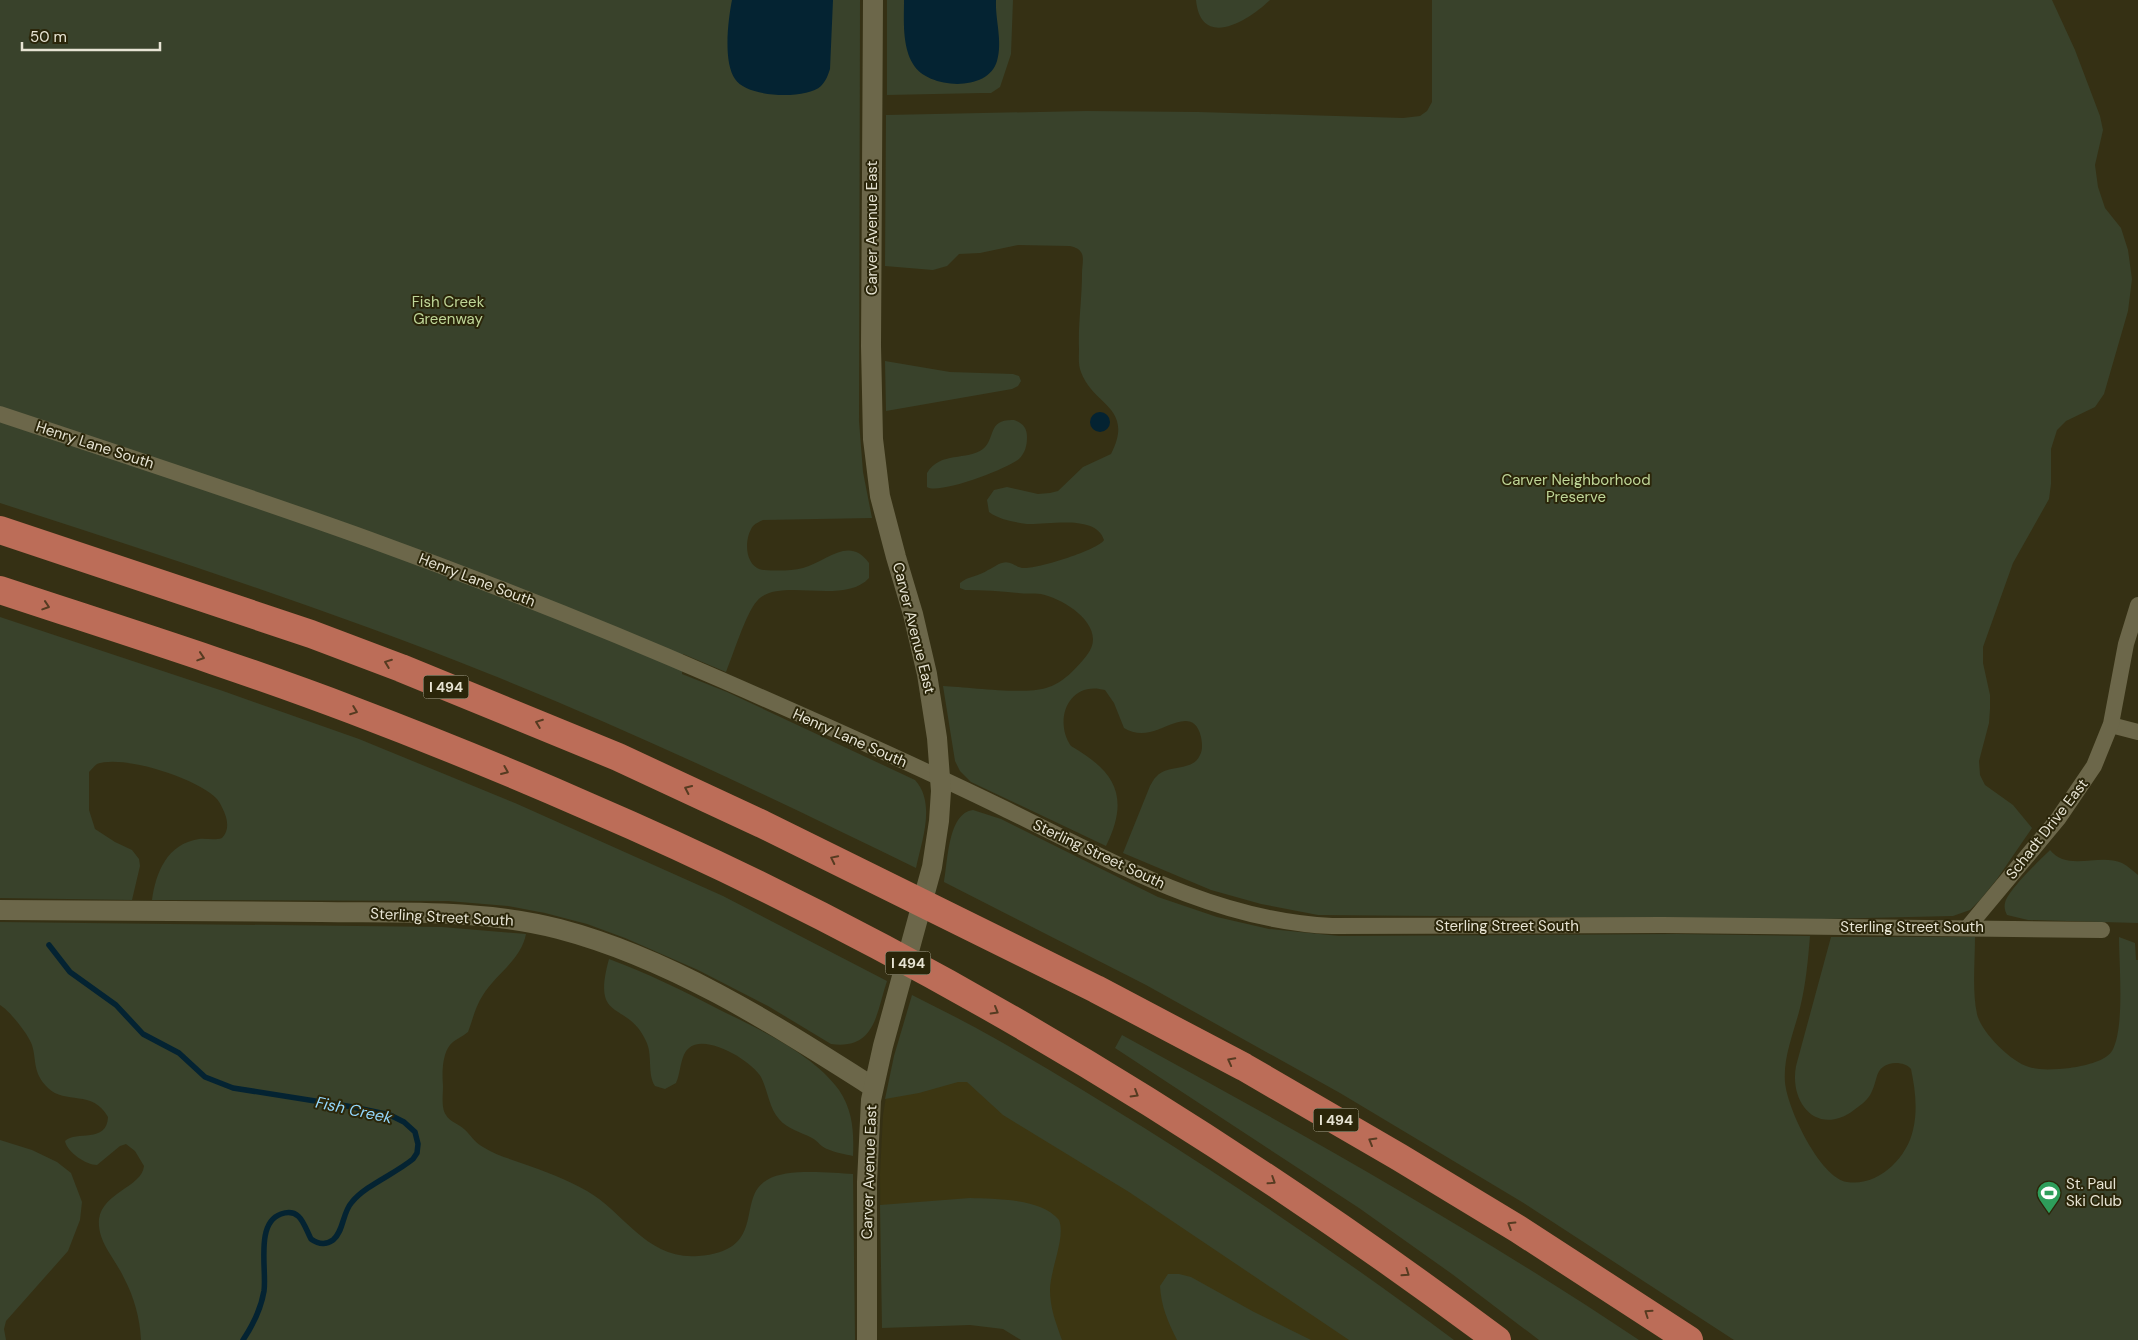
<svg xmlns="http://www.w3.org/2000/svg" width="2138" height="1340" font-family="'DM Sans',sans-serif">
  <rect width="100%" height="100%" fill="#353014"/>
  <polygon fill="#3c3612" points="901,1032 1427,1340 1045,1340 881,1269 880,1174 883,1115 887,1091"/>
  <g fill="#39422b">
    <path d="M0,0H860L859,421L863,472L872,518L763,520C759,522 756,523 753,526C743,540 745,568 764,570C777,571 791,571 803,568C826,562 849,535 869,563V578C844,606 778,576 757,601C746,613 733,655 726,672L683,654L682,674L727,692L915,780C936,803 922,840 916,868C775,799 633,731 487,673C327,609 163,556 0,503Z"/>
    <polygon points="887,0 904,0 904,26 909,56 996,15 996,0 1013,0 1011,54 1000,87 991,93 983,93 887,95"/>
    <path d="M1196,0H1270C1248,21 1201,50 1196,0Z"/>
    <path d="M1432,0H2052L2075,50L2100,116L2103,130L2095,165L2098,187L2105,208L2121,228L2128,250L2132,279L2128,311L2104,394L2095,407L2066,421L2057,430L2051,449V484L2049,499L2013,563L1983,647V663L1990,695V709L1989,723L1979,761L1980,775L1985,785L2013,805L2032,828L1997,879L1980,900L1970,910L1953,916L1823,919L1318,915L1261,904L1211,890L1123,853L1150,786C1152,783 1154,778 1157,776C1168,764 1193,772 1200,755C1203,750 1202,742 1201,737C1194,706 1167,729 1150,732C1141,734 1132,733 1124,728L1114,703L1105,690C1069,680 1053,720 1071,746C1116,772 1130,797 1106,846L971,782L960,771L955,761L943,686C968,687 1024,695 1046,688C1062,684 1077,668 1087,655C1109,627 1065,599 1041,594C1033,593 1025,594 1018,593C1000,591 983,590 965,590L960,588V583C968,576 980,576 988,570C993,568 997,564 1002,563C1011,560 1016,568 1024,568C1037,569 1098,550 1104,540C1096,514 1048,525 1027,524C1014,522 1000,520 989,512L987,500L994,490L1007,487L1038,494L1050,493L1058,491L1083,467L1111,454C1135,407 1093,406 1081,372C1078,365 1079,357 1079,349C1078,324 1082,299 1082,273C1082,267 1084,259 1082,254C1080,249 1075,247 1070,246L1018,245L980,253L959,254L947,266L933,270L885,266L886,115L1086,111L1198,112L1403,118L1420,116L1427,111L1432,102Z"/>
    <polygon points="885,361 950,372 1013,374 1019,376 1021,381 1018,386 1012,389 886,411"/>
    <path d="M1014,420C1023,423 1027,428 1027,437C1027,446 1025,453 1019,459C1007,469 939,495 927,487V473C940,451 967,461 983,449C996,438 987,419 1014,420Z"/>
    <path d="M0,617L223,691L359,739L515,803L723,896L887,981C876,1013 876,1050 831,1044L768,1006L698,970L625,938L587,924L545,913L508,906L448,901L152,900C156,872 167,844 199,839C206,838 214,841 222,838C228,832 228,824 226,817C224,811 221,804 217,799C199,779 123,754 97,764C94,766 92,769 89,772V810L95,829L115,842L132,850L139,859L140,866L132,900L0,898Z"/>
    <path d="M973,810L1001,819L1158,897L1217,917L1269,929L1339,936L1677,934L1810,936C1808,960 1806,984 1800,1008C1794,1032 1783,1057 1785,1082C1787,1108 1820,1178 1847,1182C1878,1187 1907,1158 1913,1130C1918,1110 1915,1088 1911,1069C1905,1062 1891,1061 1883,1067C1876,1071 1876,1084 1872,1091C1869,1099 1861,1105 1854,1110C1818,1137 1789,1104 1796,1066L1831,937H1975C1975,960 1972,992 1977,1014C1981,1032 2011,1062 2029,1067C2041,1071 2058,1069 2070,1068C2082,1066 2105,1062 2112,1051C2125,1029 2119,964 2119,937L2135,943L2136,960H2138V1340H1734L1522,1202L1340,1093L1146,985L944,882C948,861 948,813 973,810Z"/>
    <path d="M2050,850C2067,872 2099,853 2122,863C2128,866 2133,871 2138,875V923L2028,920L2007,915C2005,911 2004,907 2005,903C2008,890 2039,861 2050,850Z"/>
    <path d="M0,922L442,927L526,934C521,960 496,974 483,995C475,1007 473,1019 468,1032C462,1037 454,1040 450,1045C442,1055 442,1074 443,1086C443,1095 441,1108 446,1115C450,1122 459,1124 464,1129C471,1135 474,1142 483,1147C495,1155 508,1158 521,1163C544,1171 566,1179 587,1191C625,1213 647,1260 698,1256C769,1251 735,1198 767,1180C786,1168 830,1173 853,1174L855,1340H141C140,1318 134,1297 124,1278C115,1258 97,1242 99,1219C103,1192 142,1187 144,1166L135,1151L126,1144L120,1146L97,1165C86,1165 67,1152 65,1141C76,1130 107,1144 108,1117C93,1089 65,1105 48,1088C32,1072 37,1061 32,1045C28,1034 10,1011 0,1005Z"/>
    <path d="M609,959C647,973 684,991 720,1010C759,1029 813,1054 839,1090C853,1111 854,1132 853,1156C845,1154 836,1153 827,1149C821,1147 818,1141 812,1138C801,1132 787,1129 779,1119C769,1108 768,1091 761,1077C752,1061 706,1033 689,1048C680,1055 681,1073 676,1083L665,1089L655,1086C647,1074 653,1055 646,1041C627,999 591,1025 609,959Z"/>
    <path d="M912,995C940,1009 968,1023 996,1039C1154,1130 1308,1231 1454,1340H1349L1129,1192L1003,1115L967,1082H958L919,1093L885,1099L894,1056Z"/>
    <path d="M1122,1035C1298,1131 1473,1229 1639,1340H1539L1452,1274L1359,1208L1115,1048Z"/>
    <polygon points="0,1140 32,1150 57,1162 71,1173 82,1202 80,1220 68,1251 6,1321 4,1329 6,1340 0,1340"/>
    <path d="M970,1198C995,1199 1042,1198 1059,1220C1066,1237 1050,1270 1050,1290C1050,1308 1056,1323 1062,1340H1021L1003,1329L970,1325L882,1328L880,1205Z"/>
    <path d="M1168,1274H1179L1191,1277L1254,1312L1311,1340H1177C1168,1322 1161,1306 1160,1286Z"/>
  </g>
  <g fill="#042332">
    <path d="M732,0H833L830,69C828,75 826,81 821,86C806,100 747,98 735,79C723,62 728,20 732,0Z"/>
    <path d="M904,0H996C995,19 1003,42 997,61C988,93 927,89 913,64C902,46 904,20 904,0Z"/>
    <circle cx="1100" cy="422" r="10"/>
  </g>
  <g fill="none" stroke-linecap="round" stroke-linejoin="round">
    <path stroke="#042332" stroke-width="5.5" d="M49,945L70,972L116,1005L143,1034L179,1053L205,1077L233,1088L353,1107L390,1115L404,1122L415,1132L418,1144L417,1153L413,1159C395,1174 366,1185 352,1202C342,1213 344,1231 333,1240C326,1245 318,1244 311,1239C304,1226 301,1207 281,1214C255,1223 267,1270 264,1291C261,1309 253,1325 243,1340"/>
    <g stroke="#6c674a" stroke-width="16">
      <path d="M0,414C123,455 246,495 368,539C487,582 605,629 722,680C816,721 911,763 1003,808C1108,859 1213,921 1332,926L1663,925L2102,930"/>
      <polyline points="2111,725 2138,732"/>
      <polyline points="1968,927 2058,819 2094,766 2111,724 2126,644 2138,605"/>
    </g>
    <g stroke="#6c674a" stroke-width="20">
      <path d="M0,910C107,911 214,912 321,912C400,913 482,909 559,929C673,959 775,1025 873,1087"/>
      <polyline points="867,1340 867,1182 871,1100 883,1046 932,867 939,821 941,791 937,738 927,674 913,614 896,557 880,496 873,439 871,346 873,0"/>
    </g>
    <g stroke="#bc6d58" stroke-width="28">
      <polyline points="0,530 311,634 401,668 618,757 762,824 1096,989 1244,1067 1399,1157 1518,1229 1689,1340"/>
      <path d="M0,590C118,629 236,666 352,710C431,740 510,772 587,806C911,945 1215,1130 1497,1340"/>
    </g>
  </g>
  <defs><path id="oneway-chevron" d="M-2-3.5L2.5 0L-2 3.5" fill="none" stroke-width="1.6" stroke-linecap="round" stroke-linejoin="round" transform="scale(1.25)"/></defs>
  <g stroke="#563b21">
    <use href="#oneway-chevron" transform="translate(46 606) rotate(18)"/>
    <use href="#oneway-chevron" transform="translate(201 657) rotate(18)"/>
    <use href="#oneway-chevron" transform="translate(388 663) rotate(-159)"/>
    <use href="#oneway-chevron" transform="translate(354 711) rotate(21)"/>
    <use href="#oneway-chevron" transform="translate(539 723) rotate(-159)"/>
    <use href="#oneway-chevron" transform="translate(505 771) rotate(23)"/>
    <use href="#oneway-chevron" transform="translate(688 789) rotate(-155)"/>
    <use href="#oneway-chevron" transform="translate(834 859) rotate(-154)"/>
    <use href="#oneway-chevron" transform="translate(995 1011) rotate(30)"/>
    <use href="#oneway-chevron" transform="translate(1231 1061) rotate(-152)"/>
    <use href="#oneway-chevron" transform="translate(1135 1094) rotate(31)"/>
    <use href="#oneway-chevron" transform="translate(1372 1141) rotate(-150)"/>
    <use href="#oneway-chevron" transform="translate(1272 1181) rotate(33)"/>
    <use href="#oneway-chevron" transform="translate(1511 1225) rotate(-148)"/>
    <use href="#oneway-chevron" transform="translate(1406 1273) rotate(35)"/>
    <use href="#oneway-chevron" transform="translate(1648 1313) rotate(-146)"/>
  </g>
  <defs>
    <symbol id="stadium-pin" viewBox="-11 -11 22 30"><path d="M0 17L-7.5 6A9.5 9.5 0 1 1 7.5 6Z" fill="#2e9e5b" stroke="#2b260a"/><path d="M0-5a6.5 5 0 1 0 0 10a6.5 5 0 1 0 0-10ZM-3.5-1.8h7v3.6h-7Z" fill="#fff"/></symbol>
  </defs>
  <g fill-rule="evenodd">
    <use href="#stadium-pin" x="2035" y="1179" width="28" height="38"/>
  </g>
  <g text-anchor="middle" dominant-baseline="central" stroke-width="4" stroke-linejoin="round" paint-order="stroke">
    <g fill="#2b260a" stroke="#afab97" stroke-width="1">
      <rect x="423.5" y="675.5" width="45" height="23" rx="4"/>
      <rect x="885.5" y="951.5" width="45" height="23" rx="4"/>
      <rect x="1313.5" y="1108.5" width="45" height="23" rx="4"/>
    </g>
    <g font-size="14" font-weight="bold" fill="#e7e4d4">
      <text x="446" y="687">I 494</text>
      <text x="908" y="963">I 494</text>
      <text x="1336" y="1120">I 494</text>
    </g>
    <g font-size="15" fill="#e7e4d4" stroke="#2b260a">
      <text transform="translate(872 228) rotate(-90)">Carver Avenue East</text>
      <text transform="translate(95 445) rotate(18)">Henry Lane South</text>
      <text transform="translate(477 580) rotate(21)">Henry Lane South</text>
      <text transform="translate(914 628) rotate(76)">Carver Avenue East</text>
      <text transform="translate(850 738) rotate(24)">Henry Lane South</text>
      <text transform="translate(2047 829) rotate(-52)">Schadt Drive East</text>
      <text transform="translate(1099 854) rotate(25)">Sterling Street South</text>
      <text transform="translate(442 917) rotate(3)">Sterling Street South</text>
      <text x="1507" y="926">Sterling Street South</text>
      <text x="1912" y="927">Sterling Street South</text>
      <text transform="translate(869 1172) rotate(-88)">Carver Avenue East</text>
    </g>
    <g font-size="15" fill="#bfd698" stroke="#2b260a">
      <text x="448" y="302">Fish Creek<tspan x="448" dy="17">Greenway</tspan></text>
      <text x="1576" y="480">Carver Neighborhood<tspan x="1576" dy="17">Preserve</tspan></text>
    </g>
    <g font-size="15" fill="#e7e4d4" stroke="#2b260a" text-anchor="start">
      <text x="2066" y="1184">St. Paul<tspan x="2066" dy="17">Ski Club</tspan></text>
    </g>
    <g font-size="16" font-style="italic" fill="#93d7fd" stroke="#2b260a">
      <text transform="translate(354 1110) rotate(12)">Fish Creek</text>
    </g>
  </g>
  <path d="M22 42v8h138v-8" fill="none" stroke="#e7e4d4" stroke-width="2.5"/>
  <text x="30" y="42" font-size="15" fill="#e7e4d4" stroke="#2b260a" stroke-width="4" paint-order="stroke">50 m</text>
</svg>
